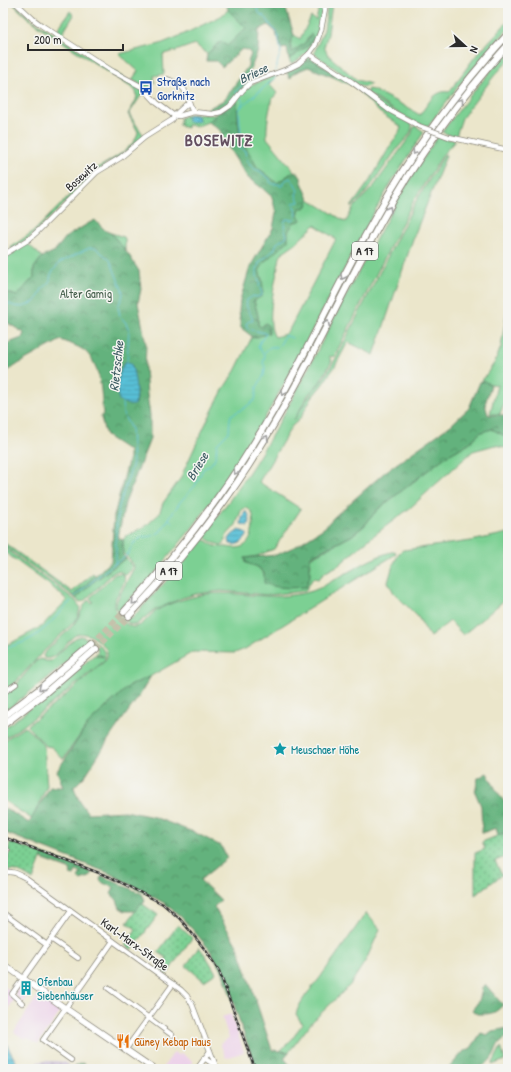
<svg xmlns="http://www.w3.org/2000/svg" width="511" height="1072" font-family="'Patrick Hand',sans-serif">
  <defs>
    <pattern id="industrial-grid" width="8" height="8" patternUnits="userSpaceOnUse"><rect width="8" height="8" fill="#cbbfd4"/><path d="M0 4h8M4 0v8" fill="none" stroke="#aea4b6"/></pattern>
    <pattern id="forest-crowns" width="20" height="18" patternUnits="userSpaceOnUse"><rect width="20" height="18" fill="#64b27d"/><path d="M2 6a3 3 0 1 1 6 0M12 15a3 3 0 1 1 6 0" fill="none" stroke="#539167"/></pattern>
    <pattern id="park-dots" width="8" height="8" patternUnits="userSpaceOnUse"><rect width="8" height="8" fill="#7bd093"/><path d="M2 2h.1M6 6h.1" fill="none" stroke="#65a978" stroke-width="1.8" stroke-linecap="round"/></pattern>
    <pattern id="water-rules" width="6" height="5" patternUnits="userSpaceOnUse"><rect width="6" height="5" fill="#59c0d7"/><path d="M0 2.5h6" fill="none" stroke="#4a9caf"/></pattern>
  </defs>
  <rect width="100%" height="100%" fill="#f6f6f2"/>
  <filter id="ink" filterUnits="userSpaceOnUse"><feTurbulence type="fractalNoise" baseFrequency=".025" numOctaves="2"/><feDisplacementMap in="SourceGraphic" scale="8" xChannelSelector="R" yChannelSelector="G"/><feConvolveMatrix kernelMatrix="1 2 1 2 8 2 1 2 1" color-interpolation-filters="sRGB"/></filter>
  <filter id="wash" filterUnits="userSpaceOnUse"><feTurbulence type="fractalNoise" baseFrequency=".012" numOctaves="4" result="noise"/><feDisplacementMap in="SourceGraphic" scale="16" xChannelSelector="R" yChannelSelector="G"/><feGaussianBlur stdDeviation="0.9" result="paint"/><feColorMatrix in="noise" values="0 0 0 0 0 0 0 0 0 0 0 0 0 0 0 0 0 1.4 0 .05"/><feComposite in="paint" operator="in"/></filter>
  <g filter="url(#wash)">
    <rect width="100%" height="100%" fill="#ebe6cb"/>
    <g fill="#ecd1e9">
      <polygon points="24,981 34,988 23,1003 14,994 22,982"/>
      <polygon points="3,985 11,992 15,999 3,1015"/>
      <polygon points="40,992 60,1007 60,1010 59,1014 38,1044 30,1039 23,1038 14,1032"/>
      <polygon points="231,1014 244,1052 226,1058 220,1043 229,1038 222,1017"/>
      <polygon points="174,1052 179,1056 181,1053 193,1061 188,1069 162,1069"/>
    </g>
    <polygon fill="url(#industrial-grid)" points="42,1061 56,1061 65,1062 73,1069 34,1069 37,1062"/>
    <g fill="#7bd093" stroke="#537e5f" fill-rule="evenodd">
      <path d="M12,3H14L31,19L144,91L129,114L144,136L119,157L106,164L28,239L12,249L11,247L34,231L95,170C109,160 134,150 138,132L128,114C132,106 140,99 135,90L40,27L30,20Z"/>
      <path d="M320,3H324C320,28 316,52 291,64L289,59L309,45L311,34L304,44L292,52L289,44L294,35L300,39L311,17L316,20Z"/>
      <path d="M328,3H332L328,34L324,47L328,55L357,80L371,84C367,87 364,87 359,86L316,55L314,53L324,30Z"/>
      <polygon points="228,10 246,28 227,47 221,41 207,54 195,44 176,51 163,54 164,74 154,76 155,83 146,88 132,80 138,71 119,54 160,44 182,35 221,16"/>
      <path d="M508,21V29C480,60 452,92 428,127L420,124V125L390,108L367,92V90L368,89L373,90L399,103L420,115C427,105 435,89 449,92L474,58Z"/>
      <polygon points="508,50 508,61 494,76 462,118 456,136 455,137 442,132 469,97"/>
      <polygon points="310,57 354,85 355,87 333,77 334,75 311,60 304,62 303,61"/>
      <path d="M276,75L277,76L269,84L277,93C276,95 274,96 273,98C269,107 266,128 267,138L294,171L277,183L257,167L241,139L238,122L237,101L243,92L251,85Z"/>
      <path d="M358,88L412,124C413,134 403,141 398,148C382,169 371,189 352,207H351L371,179L389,148L399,133L401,128L400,126L379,112L357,89Z"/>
      <path d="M189,114L215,115V117L209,120L208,122C202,124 196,128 190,125H187V128L180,126V118Z"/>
      <path d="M416,126L424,132L393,180L373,214L289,375L259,428L243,454L215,497L192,528L156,572L122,607L123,611L127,614L129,618L132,619L133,617L167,580L201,538C206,539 209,544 215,546C219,547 223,547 227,547C245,551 252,542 253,525C254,518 254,512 247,508L243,509L241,511L236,525L227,535L223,545C216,545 207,541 204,534C222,511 239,488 255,463C294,401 325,334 360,269C384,223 409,179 438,136L448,140L449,139L455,140V141L444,153L414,200L334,357L333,356L332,357L330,356L329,357L331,359L330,360L332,361L320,382L308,395L294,420L309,396L324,378L336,358L416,201L445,154L446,156L414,236L374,355L348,342L334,368L322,385L312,397L300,419L292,426L259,482L301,509L274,549L257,556L245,558C260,568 263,571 271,586L301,587L311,565L310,558L351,536L364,526L377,510L445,457L469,443L481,432L492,429L507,437L508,448L495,445L473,451L436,484L410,508L369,539L339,565L324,573L319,579L313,578L305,591L268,595L221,591L196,594L182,598L153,611L136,625L129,624L116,607V604L117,600L134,568C134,562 127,557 123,553V540L126,536L146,526L159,514L163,503L180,479L205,425L224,388L235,371L252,337L254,338L266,323L261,327L258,325V316L254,300L262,296V279L259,271L265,261L271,256L294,222L300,221L301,219L298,216L300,207L307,206L309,199L346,222L353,208L374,186L411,135L414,127ZM315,225L336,239L289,330L285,334L275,337C264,323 277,275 280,257L283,252L296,243Z"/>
      <path d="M228,131L237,136C240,142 233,145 228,147L222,134H226Z"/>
      <polygon points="111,233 124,237 125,239 125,250"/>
      <polygon points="27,243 42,257 34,268 34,277 17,296 3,291 3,257"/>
      <polygon points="508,303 508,392 500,414 490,414 497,385 481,382 495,362 501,347"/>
      <polygon points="508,533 508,597 463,635 450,621 430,637 418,617 394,593 388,582 393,565 399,553 403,550 471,541"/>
      <polygon points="3,542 72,592 93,573 96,576 73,596 3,545"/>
      <polygon points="3,547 53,584 75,600 80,607 79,612 77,618 72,624 41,654 15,683 3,692 3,646 11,643 41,627 67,600 51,586 3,551"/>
      <path d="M395,551L396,554L245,649L235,653L193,652L151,676L129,686L88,724L63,759L52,747L46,746L28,727L29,724L60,700L105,661C106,659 108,656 107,652C106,644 87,631 78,634C67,638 57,662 44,658L43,655C52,644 65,635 74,624C80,616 82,607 88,600L91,603L93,602L90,598L115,574C137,570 114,597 114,603C113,609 119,615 122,619C125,623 129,627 134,627C142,627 148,617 153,613C163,605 181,600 193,597C218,589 243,596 268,596C280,597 293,595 305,593C315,591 324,586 332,581C353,570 373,556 395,551Z"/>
      <polygon points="126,558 131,564 132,567 131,570 126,575 121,572 117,571 111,574 103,583 84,601 80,602 76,599 93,582"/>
      <path d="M80,636C90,638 110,648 104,661L59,698L23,726L3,739V729L59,686L93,656L95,655L103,657V656L96,654L98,651L97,648L94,646L92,643L89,642H86L80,650L54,673L3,713V694L17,684L36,661L41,659L46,661H51L75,638Z"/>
      <polygon points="25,727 38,739 44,746 47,786 32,819 3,800 3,741 23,728"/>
      <path d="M366,913L380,929L366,960L350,985L312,1022L289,1052L280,1051L293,1038L302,1024L296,1014C301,997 315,986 324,972C338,953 352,933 366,913Z"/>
      <polygon points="501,1047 505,1060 492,1065"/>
    </g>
    <g fill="url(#forest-crowns)" stroke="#486e54" fill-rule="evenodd">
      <polygon points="226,3 244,3 246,5 251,6 256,3 284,3 294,35 290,44 292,52 304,44 311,34 314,37 309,45 289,59 287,48 281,49 279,38 277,37 276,32 268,25 259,30 258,51 248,75 250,82 225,109 216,112 206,112 207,109 224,100 248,66 248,62 251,54 247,50 242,49 222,67 216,61 206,61 207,54 221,41 227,46 246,28 228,10"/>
      <polygon points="311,60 315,61 334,74 333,77 308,67 294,73 290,79 286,71 303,61 304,62"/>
      <path d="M237,101L238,122L241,139L257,167L277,183L295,171L301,176V180L309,199L307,206L304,208H300L298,216L301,219L300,221L294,222L288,232V241L265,261L259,271C261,276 265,290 262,295C261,297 257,299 254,301L258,316V325L261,327L266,323L269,327V333L254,338L241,328L239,311L240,300L250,267L273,228L276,213L272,197L262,188L247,177L228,147C233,145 240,142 237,136L228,131L226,134H222C219,127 214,126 208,122L209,120L215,117V115Z"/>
      <path d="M95,220L106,231L111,233L119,243L129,255L139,271L141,289L138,303L146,344L145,368L147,395L150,415V439L125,503L118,538L123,540V555L126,558L93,582L76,599L73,596L111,561L114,516L129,458V451L106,436L103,426L101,417L103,414C101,394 102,368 86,352C81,347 68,343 61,340L23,361L3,374L4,361L3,345L22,338L24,333L3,320V291L17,296L34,277V268L42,257L55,251L66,237L89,223ZM123,365L132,366L136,400L134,405L117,391L119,375Z"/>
      <path d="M484,381L491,385L485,404L488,415H508V438L507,437L492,429L481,432L469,443L445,457L377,510L364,526L351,536L310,557V576L306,587C293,588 277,589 264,583V573L258,567L246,563L245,558L276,555L296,546L324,528L333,518L385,472L451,425L469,408L480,382Z"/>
      <path d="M151,676L140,695L112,734L85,776L74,787C77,797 81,805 88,813L125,811L154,817L185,829L194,832L221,846L227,858L200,880L221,900L214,907L239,949L272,1050L289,1052L284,1058L293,1069H256L222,970L209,949L193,930L180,916L164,903L111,874L3,832V811L5,808L29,823L50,787H63L57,771L88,724L129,686Z"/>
      <polygon points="487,773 499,795 508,806 508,835 502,834 498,835 496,828 482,833 481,806 475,792 478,778"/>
      <polygon points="43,854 85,869 92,873 90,877 80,880 78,877 81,873 76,871 74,875 70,874 71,870 41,859"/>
      <polygon points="102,876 142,894 145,900 144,903 141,903 136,911 125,911 120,908 117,900 111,894 114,888 101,882 100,879"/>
      <path d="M485,984L503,1005C494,1015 489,1014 477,1014L472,1010L479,1001L482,990L481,989Z"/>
      <path d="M508,1028V1037C495,1042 498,1050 491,1059C481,1072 463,1069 448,1069L464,1051L471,1048L481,1033L487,1035L492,1031Z"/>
      <polygon points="82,1063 89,1067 89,1069 73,1069 77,1065"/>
    </g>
    <g fill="url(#park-dots)" stroke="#537e5f">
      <polygon points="70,11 74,15 61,36 55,33"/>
      <polygon points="502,834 508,835 508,856 495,861 502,875 475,895 475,853 485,849 482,842"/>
      <path d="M10,842L43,854L33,880C24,874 15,868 4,871Z"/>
      <polygon points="141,903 158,915 132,950 125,945 136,929 127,923"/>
      <polygon points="178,925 192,938 166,975 159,970 167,958 158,952"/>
      <polygon points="199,947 206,956 216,973 204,981 186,966"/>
    </g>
    <g fill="url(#water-rules)" stroke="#427681">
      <polygon points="189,115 196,115 199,119 199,121 189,122 188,121 186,117 189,116"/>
      <path d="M125,362H127L131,364C135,373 138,396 134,405C128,406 124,403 119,400C118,397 117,394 117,390C117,383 120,367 125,362Z"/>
      <path d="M245,512H247C250,516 251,522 248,526L241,524L242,518Z"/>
      <path d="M239,530L245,532L247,534V536C243,542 238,546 230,544L229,539L232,535Z"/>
      <path d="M3,1036L10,1051L20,1069H11C2,1057 3,1050 3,1036Z"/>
    </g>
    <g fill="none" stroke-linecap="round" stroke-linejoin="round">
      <g stroke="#59c0d7" stroke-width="1">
        <polyline points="256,3 258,12 267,19 271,26 277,32 281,52 278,60 276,71"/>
        <polyline points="237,94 236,92 242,85 249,82"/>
        <polyline points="241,98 243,101 241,106"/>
        <polyline points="3,301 14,306 23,307 34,302 39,296 42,289 47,285 50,280 51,274 59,263 89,248 96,248 110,260 123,292 122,298 118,306 120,316 126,323 129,330 127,363"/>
        <polyline points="264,353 270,347 277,347 281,343 285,335 292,338"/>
        <polyline points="169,519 173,522"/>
        <polyline points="115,564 116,558 116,530 119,506 133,463 131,429 123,414 122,402"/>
        <path d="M75,596L106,570L127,555L133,544L137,541L140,538L152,536L160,532L180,502L195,486L203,469L210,465L214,460L216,455L217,444L229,432L230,419L231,415L243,409L255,400L257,387L264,375L265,367L263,363L265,356L258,347L260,342L266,334L265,333L248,329L246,324L249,321H253C251,312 245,310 247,300L253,296L257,297L262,295V293L259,286L260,284L257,277V269L259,263L274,250L277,243L286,237L287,235C284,229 283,225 286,219L293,220L297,215L293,203L299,202L296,194L298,191L295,184L290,178L284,181L282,186H280L279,184H273L270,182V179L263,174L260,171C249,168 247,162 245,151L240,148L239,145L241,136L239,111L241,107L276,77"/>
        <path d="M3,649C12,646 21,644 30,639C46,630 58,614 71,601"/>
      </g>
    </g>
  </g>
  <g filter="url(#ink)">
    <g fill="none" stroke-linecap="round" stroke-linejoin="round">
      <g stroke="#c5c1ab" stroke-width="6" stroke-dasharray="6 3" stroke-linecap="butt">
        <polyline points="92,644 124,612"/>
        <polyline points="96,649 129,616"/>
      </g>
      <defs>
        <g id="minor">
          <polyline points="16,3 33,19 41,25 112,71 142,87 157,103 173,115 179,116 193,112 212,114 221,112 230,106 242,91 250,83 290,68 298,64 309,54 315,46 321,30 326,3"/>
          <polyline points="309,54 352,82 389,110 419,126"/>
          <polyline points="167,79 177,83 184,89 193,112"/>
          <polyline points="449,137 508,150"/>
          <polyline points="3,255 28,240 38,231 97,172 120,158 145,137 172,120 176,114 189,102"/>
          <polyline points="3,693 16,684"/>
          <polyline points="3,870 8,851"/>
          <path d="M3,873C12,870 18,874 26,878L181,990L187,996L192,1004L217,1069"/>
          <polyline points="3,913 47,945"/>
          <polyline points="51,939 78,958"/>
          <polyline points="108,988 172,1035"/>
          <polyline points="22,1003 12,994 71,911"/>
          <polyline points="126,1049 173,984"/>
          <polyline points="204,1058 216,1066"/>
          <polyline points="71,1060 43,1040 113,941"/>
          <polyline points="197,1069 210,1051"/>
        </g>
        <polyline id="major" points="3,964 65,1008 154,1069"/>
        <g id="highway">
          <path d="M124,612C173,559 216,505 254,443C299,371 333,292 375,218C412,151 457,90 508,34"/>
          <path d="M129,616C178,564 223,508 260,447C305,375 340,296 381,222C416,158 459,99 508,45"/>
          <polyline points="3,717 37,691 92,644"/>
          <polyline points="3,725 45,693 96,649"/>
        </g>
      </defs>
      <use href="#minor" stroke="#8b887b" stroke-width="6"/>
      <use href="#major" stroke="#8b887b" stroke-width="7"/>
      <use href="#highway" stroke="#8b887b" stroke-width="8"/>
      <use href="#minor" stroke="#fff" stroke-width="4.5"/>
      <use href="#major" stroke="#fff" stroke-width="5.5"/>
      <use href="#highway" stroke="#fff" stroke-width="6"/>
      <defs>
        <polyline id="rail" points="3,837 110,877 163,904 179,918 191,932 206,951 219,971 255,1069"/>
      </defs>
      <use href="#rail" stroke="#2b2b2b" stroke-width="2.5"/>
      <use href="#rail" stroke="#f6f6f2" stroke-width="1" stroke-dasharray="3" stroke-linecap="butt"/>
      <defs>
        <polyline id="minor-bridge" points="419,126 449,137"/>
      </defs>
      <use href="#minor-bridge" stroke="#8b887b" stroke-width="6" stroke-linecap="butt"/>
      <use href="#minor-bridge" stroke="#fff" stroke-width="4.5"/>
    </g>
    <defs><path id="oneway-chevron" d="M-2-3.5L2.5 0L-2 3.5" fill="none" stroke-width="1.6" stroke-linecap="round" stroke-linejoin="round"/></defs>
    <g stroke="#a0a0a0">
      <use href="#oneway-chevron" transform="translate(461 101) rotate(-52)"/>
      <use href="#oneway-chevron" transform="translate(415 152) rotate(123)"/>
      <use href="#oneway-chevron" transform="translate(389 209) rotate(-60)"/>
      <use href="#oneway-chevron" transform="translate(343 277) rotate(117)"/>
      <use href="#oneway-chevron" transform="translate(327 323) rotate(-63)"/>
      <use href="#oneway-chevron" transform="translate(283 393) rotate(118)"/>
      <use href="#oneway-chevron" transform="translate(266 438) rotate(-59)"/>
      <use href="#oneway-chevron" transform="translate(236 472) rotate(123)"/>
      <use href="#oneway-chevron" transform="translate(134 602) rotate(133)"/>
      <use href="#oneway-chevron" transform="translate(41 688) rotate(141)"/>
    </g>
  </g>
  <defs>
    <symbol id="bus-bare" viewBox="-9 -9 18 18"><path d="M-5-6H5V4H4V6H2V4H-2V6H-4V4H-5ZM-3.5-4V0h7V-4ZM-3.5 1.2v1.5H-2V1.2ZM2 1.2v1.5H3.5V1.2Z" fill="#1a4fb4" stroke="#f6f6f2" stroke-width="2.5" paint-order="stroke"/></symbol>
    <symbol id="sight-bare" viewBox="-9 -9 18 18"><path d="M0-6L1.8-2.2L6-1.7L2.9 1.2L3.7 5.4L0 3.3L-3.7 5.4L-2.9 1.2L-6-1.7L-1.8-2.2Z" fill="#0f9aa8" stroke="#f6f6f2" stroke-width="2.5" paint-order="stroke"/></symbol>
    <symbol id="building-bare" viewBox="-9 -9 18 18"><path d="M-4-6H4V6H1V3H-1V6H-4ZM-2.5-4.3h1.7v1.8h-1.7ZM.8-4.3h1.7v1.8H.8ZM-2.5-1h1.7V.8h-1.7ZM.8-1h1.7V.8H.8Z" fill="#0f9aa8" stroke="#f6f6f2" stroke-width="2.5" paint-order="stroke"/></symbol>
    <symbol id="restaurant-bare" viewBox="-9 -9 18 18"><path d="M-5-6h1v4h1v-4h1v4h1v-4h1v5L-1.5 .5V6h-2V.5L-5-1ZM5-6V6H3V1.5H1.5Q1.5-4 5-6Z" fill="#e8710a" stroke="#f6f6f2" stroke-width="2.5" paint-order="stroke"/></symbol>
  </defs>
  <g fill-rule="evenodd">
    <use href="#bus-bare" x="136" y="78" width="20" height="20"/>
    <use href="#sight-bare" x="270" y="739" width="20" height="20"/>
    <use href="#building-bare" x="16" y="978" width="20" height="20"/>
    <use href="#restaurant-bare" x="113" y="1031" width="20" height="20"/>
  </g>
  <g text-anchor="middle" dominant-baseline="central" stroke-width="3" stroke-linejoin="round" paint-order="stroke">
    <g fill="#f6f6f2" stroke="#686867" stroke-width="1">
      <rect x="352" y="242" width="26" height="18" rx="3"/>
      <rect x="156" y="562" width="26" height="18" rx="3"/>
    </g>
    <g font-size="11" font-weight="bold" fill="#2b2b2b">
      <text x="365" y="251">A 17</text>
      <text x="169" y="571">A 17</text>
    </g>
    <g font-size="12" fill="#164399" stroke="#f6f6f2" text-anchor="start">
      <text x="157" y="81">Straße nach<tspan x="157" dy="14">Gorknitz</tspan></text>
    </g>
    <g font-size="12" fill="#2b2b2b" stroke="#f6f6f2">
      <text transform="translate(81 176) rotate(-42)">Bosewitz</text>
      <text transform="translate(135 944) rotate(36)">Karl-Marx-Straße</text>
    </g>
    <g font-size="12" fill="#435d4a" stroke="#f6f6f2">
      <text x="86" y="293">Alter Gamig</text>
    </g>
    <g font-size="12" fill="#0d838f" stroke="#f6f6f2" text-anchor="start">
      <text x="291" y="749">Meuschaer Höhe</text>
      <text x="37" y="981">Ofenbau<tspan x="37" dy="14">Siebenhäuser</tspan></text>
    </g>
    <g font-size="12" fill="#c56008" stroke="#f6f6f2" text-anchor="start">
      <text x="134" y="1041">Güney Kebap Haus</text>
    </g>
    <g font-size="13" font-style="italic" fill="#39585f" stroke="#f6f6f2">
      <text transform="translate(253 73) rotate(-26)">Briese</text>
      <text transform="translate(116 366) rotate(-84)">Rietzschke</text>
      <text transform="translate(197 466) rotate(-59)">Briese</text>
    </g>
    <g font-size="16" font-weight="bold" letter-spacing="1" fill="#645060" stroke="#f6f6f2">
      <text x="219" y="140">BOSEWITZ</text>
    </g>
  </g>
  <rect width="511" height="1072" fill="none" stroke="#f6f6f2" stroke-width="16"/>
  <g transform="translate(465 46) rotate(111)" stroke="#f6f6f2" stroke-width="3" paint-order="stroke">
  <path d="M0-3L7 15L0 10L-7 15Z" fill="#2b2b2b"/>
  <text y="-6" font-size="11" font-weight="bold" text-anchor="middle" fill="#2b2b2b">N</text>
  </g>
  <path d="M28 44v6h95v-6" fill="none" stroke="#2b2b2b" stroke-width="2"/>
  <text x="34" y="44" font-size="12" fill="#2b2b2b" stroke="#f6f6f2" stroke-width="3" paint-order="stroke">200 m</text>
</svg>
